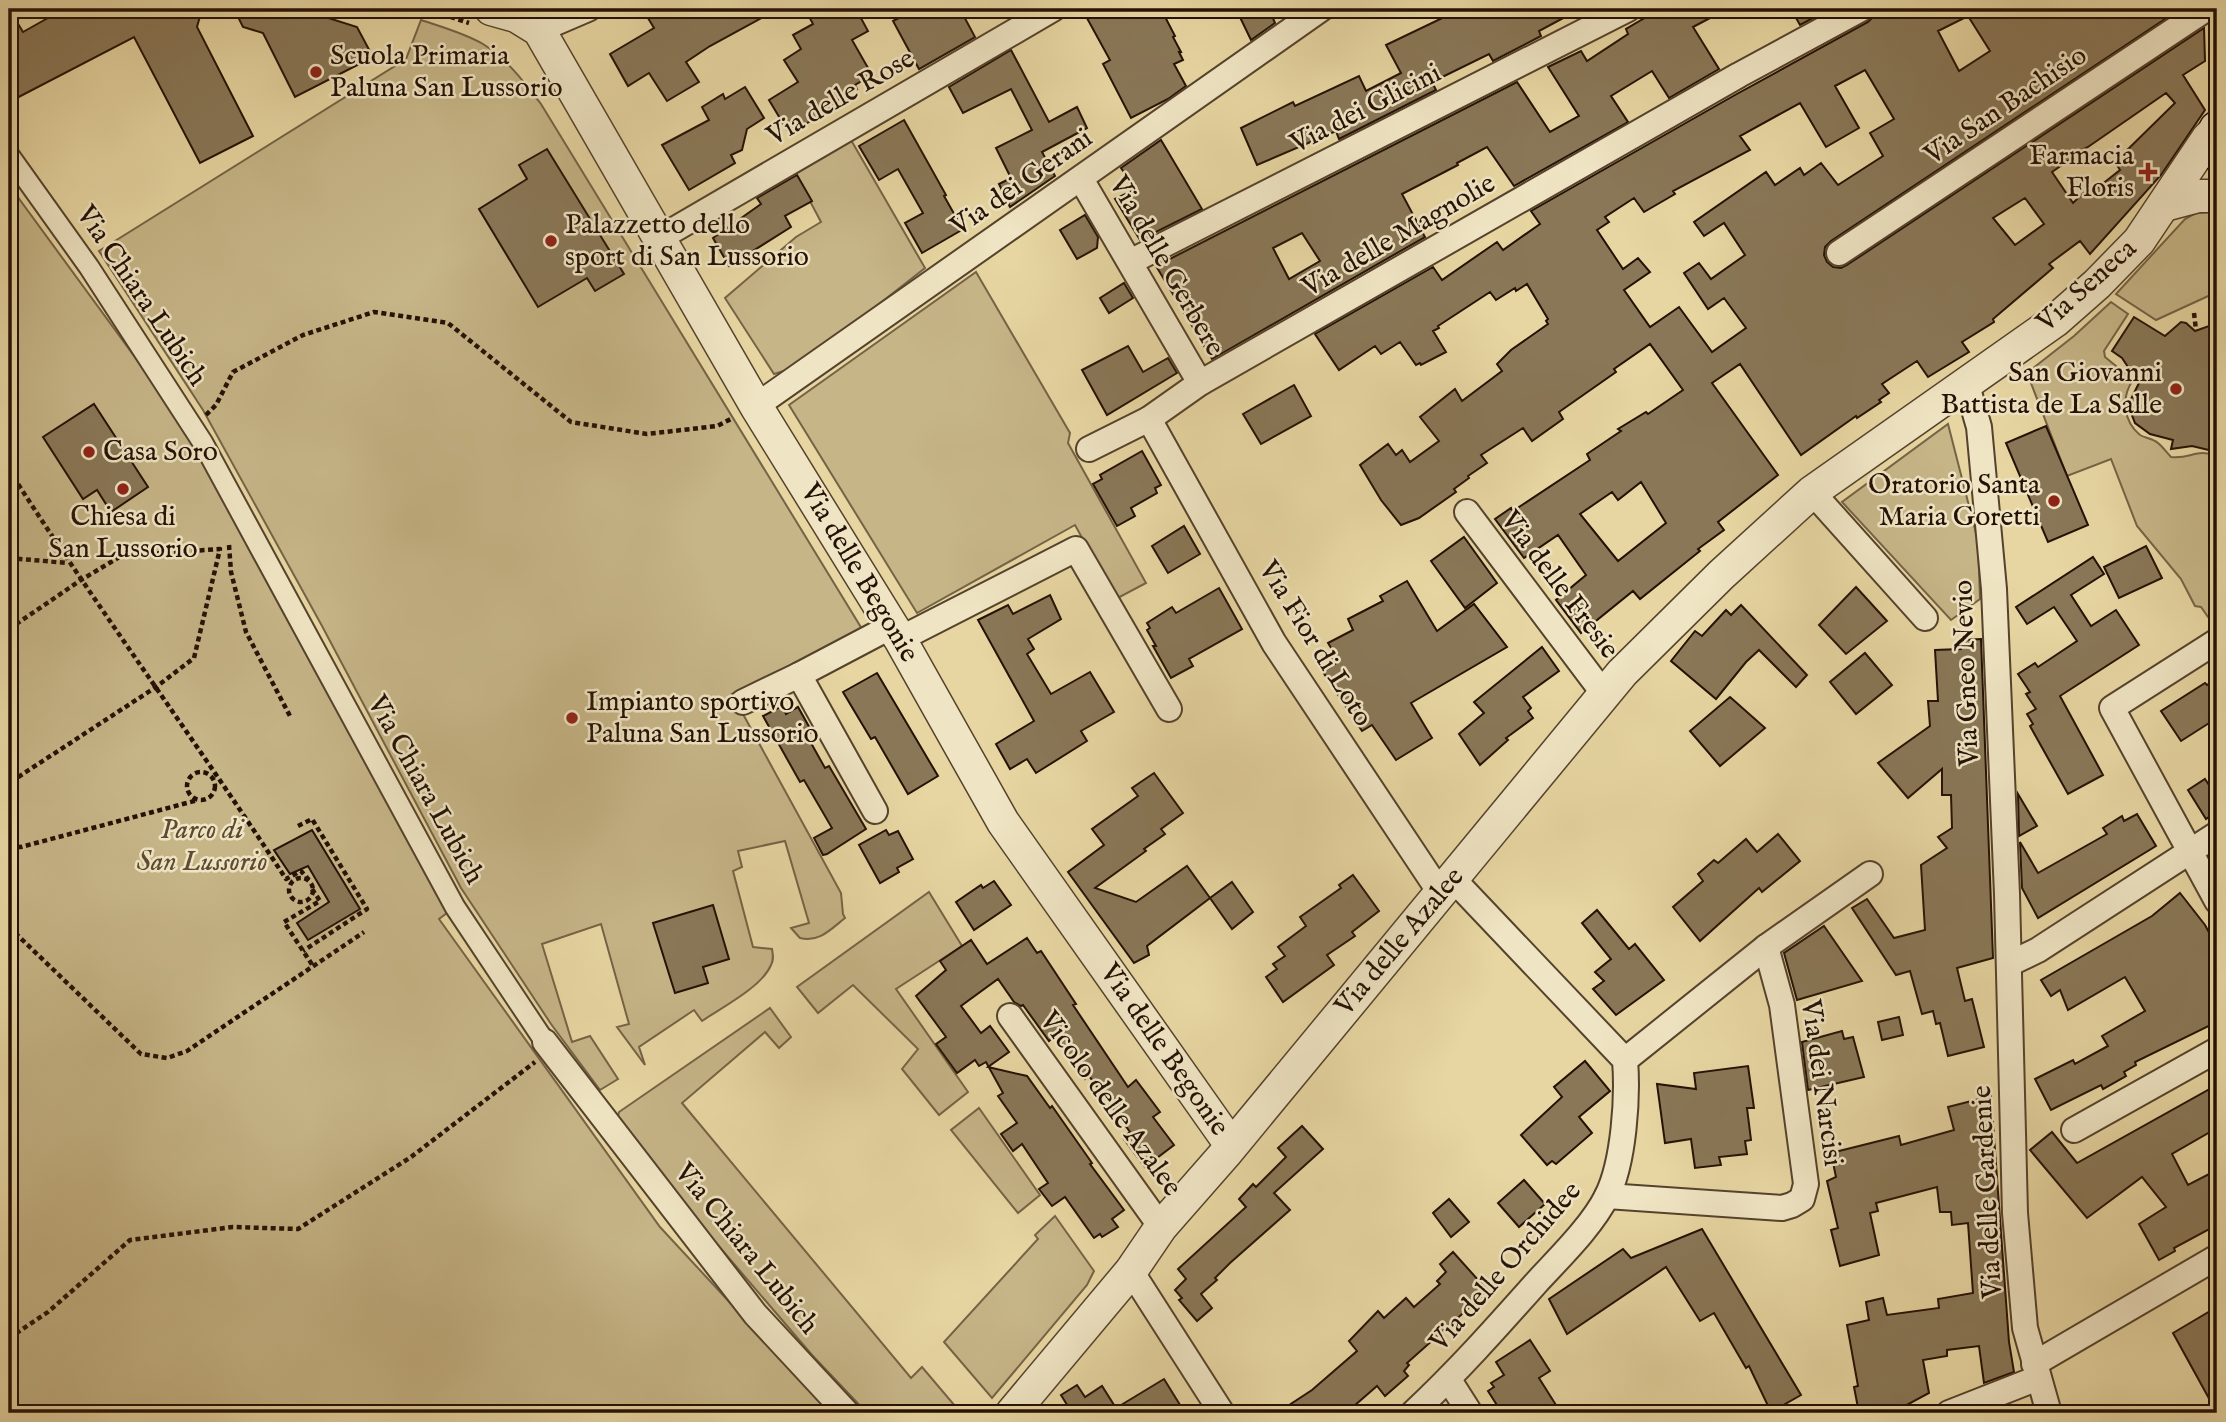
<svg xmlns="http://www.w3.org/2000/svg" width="2226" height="1422" font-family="'IM FELL English',serif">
  <rect width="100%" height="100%" fill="#e7d6a2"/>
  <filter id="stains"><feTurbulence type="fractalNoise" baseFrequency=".00286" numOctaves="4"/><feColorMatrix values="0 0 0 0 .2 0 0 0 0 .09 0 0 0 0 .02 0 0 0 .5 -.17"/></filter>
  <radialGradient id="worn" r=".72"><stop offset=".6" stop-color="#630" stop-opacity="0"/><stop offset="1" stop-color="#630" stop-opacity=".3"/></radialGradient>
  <g fill="#c6b587" stroke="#756346" stroke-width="2">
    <path d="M421,20C442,27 464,33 483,44C507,59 524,82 541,104L862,629L799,668L732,694L841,893L843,914L845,918C831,929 819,943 800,938L791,928L809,923L785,841L738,851L742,867L733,871L753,947L772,949C773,955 774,960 771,965C762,987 721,1008 702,1021L694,1010L639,1047L645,1065L617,1027L629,1024L601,924L542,944L572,1042L590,1036L618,1079L600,1090L551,1024L461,888L322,626L203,410L99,251L406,59Z"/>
    <polygon points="851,140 925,268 800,366 774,374 725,298 796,237 821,222 795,173"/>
    <polygon points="9,185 219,472 455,907 439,919 660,1227 832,1413 9,1413"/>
    <polygon points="2212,212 2217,213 2217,292 2156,320 2116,294 2185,219 2196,213"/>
    <polygon points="976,272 1070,433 1068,443 1146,583 1116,599 1075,525 917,613 789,405"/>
    <path d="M2111,302L2128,314L2104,351L2105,357L2133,380C2121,397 2123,421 2140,435C2145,438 2150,438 2155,441C2161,444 2166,452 2171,457C2192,459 2196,448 2217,456V612L2208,617L2201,607L2195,606L2181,579L2137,526L2111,459L2067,476L2027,373L2074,336Z"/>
    <polygon points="1948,424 1978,541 1980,599 1951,620 1842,502"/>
    <polygon points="929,892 962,946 896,989 968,1092 939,1115 902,1069 918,1049 853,985 818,1013 797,987"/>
    <polygon points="770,1008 791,1037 779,1048 765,1032 682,1103 911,1378 922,1367 961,1413 867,1413 812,1355 687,1209 618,1116 619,1112"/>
    <polygon points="979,1108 1040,1195 1018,1213 951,1130"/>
    <polygon points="1055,1216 1094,1271 1087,1285 992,1398 944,1342 1038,1239 1035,1235"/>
  </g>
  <g fill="#897757" stroke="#241105" stroke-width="2" fill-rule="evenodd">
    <polygon points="9,9 23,32 64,9 202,9 197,27 253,136 200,163 134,37 9,102"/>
    <polygon points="234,9 300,9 357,27 373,57 295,97 263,33 243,27"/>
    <polygon points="662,9 778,9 710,46 686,62 699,82 667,101 649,73 628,86 610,54 654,28 648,18"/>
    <polygon points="805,9 856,9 868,31 852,40 872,75 855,85 857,89 833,103 835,106 804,125 802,122 787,130 769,100 798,82 784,60 801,49 793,35 813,24"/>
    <polygon points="916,9 960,9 975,37 919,69 893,21"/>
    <polygon points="1082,9 1161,9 1175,36 1173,37 1181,52 1179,52 1183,60 1174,64 1186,86 1168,99 1131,118 1103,64 1110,60"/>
    <polygon points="1236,9 1269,9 1275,23 1251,40"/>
    <polygon points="1461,9 1580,9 1539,31 1541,36 1493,61 1489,54 1432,82 1436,90 1339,139 1336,131 1257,165 1241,128 1293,102 1295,106 1359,76 1366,91 1401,73 1386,45"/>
    <path d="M1660,9H1727L1693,27L1719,69L1669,98L1652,71L1611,96L1628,122L1514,186L1487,147L1457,163L1458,165L1402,194L1425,237L1212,359L1156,266L1517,82L1550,132L1579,116L1548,67L1581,51L1587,61L1628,34L1626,29ZM1302,233L1320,261L1289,279L1273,248Z"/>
    <polygon points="1791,9 1830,9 1800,25"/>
    <path d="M1876,9H2180L1831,241L1825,247L1824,255L1827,262L1833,267L1841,268L1847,265L2204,28L2205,61L2183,75L2205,110L2161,175L2090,254L2080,241L2049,264L2053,268L1993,319L1994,322L1962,342L1969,352L1928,377L1917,361L1882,384L1889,393L1879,400L1881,402L1857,418L1856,416L1801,455L1740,364L1712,383L1778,475L1718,522L1724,530L1698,549L1700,551L1640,599L1633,591L1581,633L1556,600L1586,575L1558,535L1524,558L1495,519L1511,508L1513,511L1590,460L1587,454L1621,431L1618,429L1646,412L1648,414L1683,390L1650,344L1614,369L1616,372L1559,412L1563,419L1532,441L1523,428L1481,455L1487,463L1468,476L1469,478L1454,489L1456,492L1419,518L1401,525L1381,500L1360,465L1388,444L1396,455L1402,450L1410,462L1439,441L1420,417L1455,389L1462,401L1502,371L1497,364L1511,350L1548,324L1546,321L1548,319L1527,284L1516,291L1515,288L1496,300L1490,292L1438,326L1439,328L1433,331L1446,352L1421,365L1420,363L1416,365L1400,342L1381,354L1375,346L1339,370L1315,334L1433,267L1442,280L1497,242L1503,250L1540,224L1531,211L1735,95L1868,22L1874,16ZM1968,16L1990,51L1959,71L1938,31ZM1865,70L1894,119L1870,133L1883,156L1838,185L1821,163L1804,175L1800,168L1775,185L1766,172L1694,222L1704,236L1724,223L1745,255L1711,279L1699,263L1684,273L1708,309L1724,298L1746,328L1712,352L1679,307L1650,327L1624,290L1650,272L1638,258L1623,269L1597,230L1609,222L1605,217L1634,198L1644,212L1675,194L1673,191L1750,150L1740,136L1800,103L1826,147L1859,128L1835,86ZM2166,93L2175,103L2115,162L2120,170L2096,189L2090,187L2073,203L2052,172L2072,158L2070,156L2088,147ZM2025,198L2044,224L2015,245L1993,218ZM1641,482L1666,523L1618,561L1580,514L1612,492L1618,500Z"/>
    <polygon points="1011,50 1049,122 1077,107 1087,128 1042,152 1055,176 1010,207 999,184 1011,178 996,148 1032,130 1011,89 963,113 949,87"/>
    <polygon points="745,87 764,118 747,129 742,150 731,155 735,163 689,190 662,145 709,120 702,107 723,94 725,99"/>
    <polygon points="904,120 946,195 944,196 957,219 954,221 960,231 922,253 905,223 923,213 898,169 879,180 859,146"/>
    <polygon points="1161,140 1202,209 1140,240 1115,199 1136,189 1121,168"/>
    <polygon points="547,149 624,274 595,291 587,278 538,307 479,209 527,179 519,165"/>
    <polygon points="797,175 812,201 785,216 791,227 729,266 713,238 761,204 757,198"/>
    <polygon points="1085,215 1098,237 1097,248 1077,259 1060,230"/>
    <polygon points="1124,283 1133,298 1109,313 1100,298"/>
    <polygon points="2134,317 2165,336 2181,322 2186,323 2195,331 2209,326 2217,329 2217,452 2192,446 2171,449 2173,440 2150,434 2135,423 2128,405 2144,373 2128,367 2122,358 2112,351"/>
    <polygon points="1128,346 1143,372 1168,358 1177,373 1107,415 1082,370"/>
    <polygon points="1294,385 1311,416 1261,444 1243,414"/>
    <polygon points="94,404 148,487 111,512 97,490 83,499 43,437"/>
    <polygon points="2046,426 2088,525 2048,542 2006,443"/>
    <polygon points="1142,451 1161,485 1155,488 1157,493 1131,508 1135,516 1117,526 1093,484 1102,479 1100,475"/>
    <polygon points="1184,526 1200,554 1168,573 1152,546"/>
    <polygon points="1464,537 1497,583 1465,608 1431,561"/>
    <polygon points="2146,546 2162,578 2119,598 2104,567"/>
    <polygon points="2093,557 2104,574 2071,595 2091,626 2116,610 2139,645 2060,696 2103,775 2068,794 2030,726 2033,724 2027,714 2036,709 2026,694 2030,692 2018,674 2035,663 2038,667 2077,641 2054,607 2027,624 2016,607"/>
    <polygon points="1407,581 1437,631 1474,604 1507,647 1411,703 1432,738 1396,760 1372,725 1362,731 1323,672 1335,664 1329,654 1333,651 1328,643 1353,630 1348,619 1383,601 1380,596"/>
    <polygon points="1856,587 1887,621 1846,654 1819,625"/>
    <polygon points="1219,588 1242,629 1189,659 1193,666 1171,678 1153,646 1156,646 1147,630 1150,628 1147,623 1172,607 1176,613"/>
    <polygon points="1050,595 1061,619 1028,639 1034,649 1027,654 1051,694 1090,672 1114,712 1081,731 1087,741 1036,773 1027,759 1010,769 996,744 1034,721 978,620 1008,605 1013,614"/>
    <polygon points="1741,605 1807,675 1796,687 1759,650 1746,662 1716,699 1671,661 1695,631 1702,636 1726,610 1731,615"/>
    <polygon points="1981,639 1993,958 1957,968 1965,1001 1972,999 1984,1047 1948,1056 1940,1023 1936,1024 1933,1011 1922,1014 1910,971 1896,975 1852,908 1867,899 1894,938 1925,930 1921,865 1947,848 1938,837 1952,828 1951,795 1942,795 1942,769 1908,798 1878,763 1930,726 1928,701 1938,701 1935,650 1961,649 1961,640"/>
    <polygon points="1542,647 1559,671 1523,697 1531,708 1528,711 1533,718 1506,738 1508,740 1480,765 1459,734 1484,713 1474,702"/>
    <polygon points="1865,653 1892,685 1856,714 1830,682"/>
    <polygon points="877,673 938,776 908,794 875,737 871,739 843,692"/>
    <polygon points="2217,679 2217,718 2181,741 2161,711 2205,683 2207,685"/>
    <polygon points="1730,697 1765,728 1720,766 1690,731"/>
    <polygon points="782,706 786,714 798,707 812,732 806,734 825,768 829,766 866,829 827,854 823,855 814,838 832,828 804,780 800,782 763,716"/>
    <polygon points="1154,773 1183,813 1161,829 1165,834 1144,849 1146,851 1095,888 1136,902 1187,866 1210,898 1147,946 1149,955 1134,963 1068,872 1104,845 1092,829 1138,796 1132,788"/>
    <polygon points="2205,779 2217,797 2217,811 2206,819 2188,790"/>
    <polygon points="2018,794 2037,826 2019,836"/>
    <polygon points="2137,814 2156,846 2038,918 2022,888 2020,842 2038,873 2107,834 2103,828 2122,816 2124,821"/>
    <polygon points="312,830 360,909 308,940 297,923 329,902 308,866 290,874 274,850"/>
    <polygon points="886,830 889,835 898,831 913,859 897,868 899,872 880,883 859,845"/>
    <polygon points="1778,834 1800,861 1762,892 1759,888 1700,941 1673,907 1703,881 1698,874 1714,860 1718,863 1746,839 1757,852"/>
    <polygon points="1353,875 1379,911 1352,932 1355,936 1327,955 1334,965 1283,1002 1266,977 1277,969 1273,964 1285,956 1278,947 1306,926 1300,917 1341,888 1339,885"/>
    <polygon points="994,881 1011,905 974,930 956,902 981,885 983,888"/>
    <polygon points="1232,882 1253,912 1232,929 1210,898"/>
    <polygon points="2180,893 2205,925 2217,947 2217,1022 2135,1062 2136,1065 2124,1072 2126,1076 2103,1089 2101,1085 2051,1110 2035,1079 2073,1060 2075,1064 2108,1046 2102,1036 2145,1011 2125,977 2068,1010 2060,990 2051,996 2041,980 2152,916"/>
    <polygon points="713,905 729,959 703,967 708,983 675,993 653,923"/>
    <polygon points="1597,910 1629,949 1635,944 1664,980 1616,1015 1593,989 1604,981 1595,972 1611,959 1582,923"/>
    <polygon points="1824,926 1862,981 1797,1000 1784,953"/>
    <polygon points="1027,938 1037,953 1041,951 1076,1004 1073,1005 1128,1087 1136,1080 1160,1112 1153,1117 1174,1145 1145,1167 1123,1138 1130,1132 1089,1076 1085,1079 1055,1036 1049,1041 1023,1005 1021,1006 1014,1002 998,979 961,1006 981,1033 990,1026 1009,1052 988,1067 1027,1076 1050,1108 1052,1106 1092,1163 1090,1164 1124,1210 1112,1219 1118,1227 1102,1237 1100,1234 1094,1238 1065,1197 1052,1206 1039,1189 1048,1183 1022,1144 1013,1151 1001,1134 1017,1123 998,1096 1003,1093 986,1062 979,1066 975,1060 957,1073 936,1044 946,1037 916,996 946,970 940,961 971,940 987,964"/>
    <polygon points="1899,1017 1903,1035 1882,1040 1878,1022"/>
    <polygon points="1842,1031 1844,1039 1853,1037 1864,1077 1808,1090 1802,1042"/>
    <polygon points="1585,1061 1610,1091 1579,1117 1592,1133 1556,1164 1552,1161 1547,1165 1521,1135 1562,1097 1554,1087"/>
    <polygon points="1748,1066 1754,1108 1747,1108 1751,1140 1745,1141 1747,1154 1719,1157 1721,1165 1695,1168 1691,1139 1665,1143 1657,1084 1696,1089 1694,1073"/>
    <polygon points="2217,1085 2217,1128 2172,1154 2188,1185 2217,1170 2217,1225 2174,1248 2175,1251 2159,1260 2139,1224 2166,1207 2142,1177 2087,1218 2030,1150 2052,1132 2077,1163"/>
    <polygon points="1991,1096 2009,1342 2014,1372 1984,1383 1979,1346 1947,1350 1947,1356 1923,1360 1929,1393 1892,1413 1859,1413 1854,1387 1858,1386 1847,1325 1869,1320 1866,1302 1883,1298 1887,1315 1939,1308 1938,1299 1973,1293 1968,1223 1952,1225 1951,1212 1940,1212 1937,1187 1876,1203 1878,1211 1870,1213 1879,1255 1840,1266 1831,1230 1838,1228 1827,1181 1836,1177 1831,1153 1899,1136 1901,1145 1954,1130 1948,1107"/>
    <polygon points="1302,1126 1323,1149 1274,1193 1290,1210 1230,1263 1215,1278 1217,1280 1201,1294 1212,1308 1197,1321 1179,1300 1182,1298 1175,1290 1186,1279 1178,1269 1246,1207 1239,1199 1253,1184 1256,1187 1286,1157 1278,1148"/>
    <polygon points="1524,1180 1545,1204 1519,1227 1498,1203"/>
    <polygon points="1449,1199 1469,1222 1451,1237 1433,1213"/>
    <polygon points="1702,1229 1801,1395 1771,1412 1749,1366 1746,1368 1714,1313 1700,1321 1666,1267 1567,1334 1549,1299 1623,1249 1631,1258"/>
    <polygon points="1453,1252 1488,1291 1407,1363 1409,1365 1404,1371 1408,1376 1385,1396 1377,1386 1346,1413 1277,1413 1312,1390 1357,1351 1349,1341 1378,1311 1384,1318 1406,1298 1414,1307 1440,1284 1437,1281 1446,1272 1440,1264"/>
    <polygon points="2217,1307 2217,1413 2173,1333"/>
    <polygon points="1530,1340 1550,1371 1539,1378 1561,1413 1502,1413 1488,1391 1494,1387 1491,1383 1504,1375 1496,1362"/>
    <polygon points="1164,1379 1185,1413 1108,1413"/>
    <polygon points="1077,1385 1085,1397 1102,1386 1114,1405 1101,1413 1061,1413 1069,1408 1061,1395"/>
  </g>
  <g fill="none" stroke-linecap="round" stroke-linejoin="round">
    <defs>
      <polyline id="pedestrian" points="9,155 89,267 203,443 455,907 545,1042"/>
      <g id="minor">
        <polyline points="539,30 588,9"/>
        <polyline points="1081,179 1200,383"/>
        <polyline points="658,239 1053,9"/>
        <polyline points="1839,253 2206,9"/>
        <polyline points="1130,262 1628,9"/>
        <polyline points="1966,382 1979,427 1994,589 2007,894 2015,1213 2025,1328 2049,1413"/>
        <polyline points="756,406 1321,9"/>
        <polyline points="1149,419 1274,643 1441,894"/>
        <polyline points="1089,449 1149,419 1200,383 1739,75 1861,9"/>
        <polyline points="1812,492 1925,618"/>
        <polyline points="1467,512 1604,694"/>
        <polyline points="900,639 1076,549 1169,709"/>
        <polyline points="2217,641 2112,708 2217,901"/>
        <polyline points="799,675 875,811"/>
        <polyline points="743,702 799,675 892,626"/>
        <polyline points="2009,964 2038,950 2217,834"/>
        <polyline points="1010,1016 1161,1227"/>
        <polyline points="545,1042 755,1314 847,1413"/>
        <polyline points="1625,1060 1766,947 1870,874"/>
        <polyline points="2074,1130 2217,1050"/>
        <polyline points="1607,1196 1782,1208 1792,1205 1802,1199 1806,1184 1782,1005 1766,947"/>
        <polyline points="1131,1271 1222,1413"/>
        <polyline points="2034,1364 2217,1257"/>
        <polyline points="1449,1380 1470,1413"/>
        <path d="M1413,1413C1457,1372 1497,1327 1537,1282C1560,1257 1592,1226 1607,1196C1624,1162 1628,1097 1625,1060L1453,879"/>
        <polyline points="1949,1413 2038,1378"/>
      </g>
      <g id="tertiary">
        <polyline points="491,9 516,16 539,30 756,406 900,639 1003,822 1231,1145"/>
        <polyline points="2164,205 2198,196 2217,196"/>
        <polyline points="1012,1413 1131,1271 1161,1227 1225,1154 1622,673 1721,575 1812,492 2055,321 2097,284 2139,241 2208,138 2217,129"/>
      </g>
      <polyline id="secondary" points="2217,129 2215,139 2217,153"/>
    </defs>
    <use href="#pedestrian" stroke="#55422c" stroke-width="23"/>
    <use href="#minor" stroke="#55422c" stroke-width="28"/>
    <use href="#tertiary" stroke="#55422c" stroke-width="35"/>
    <use href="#secondary" stroke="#241105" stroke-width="38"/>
    <g stroke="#241105" stroke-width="4.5" stroke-dasharray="5 3.5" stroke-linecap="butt">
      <polyline points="426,9 469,23"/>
      <polyline points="2214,28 2216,103"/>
      <polyline points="2194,313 2196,330"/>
      <polyline points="206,415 216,405 233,372 303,335 374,312 448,323 571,422 647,434 717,426 733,418"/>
      <path d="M9,470C98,609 196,741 286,879L301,871L309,880"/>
      <polyline points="9,486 10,474"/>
      <polyline points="229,545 231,572 246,632 291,718"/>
      <polyline points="9,558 68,563"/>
      <polyline points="9,629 81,580 121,556 220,549 194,658 156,687 9,783"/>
      <circle cx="201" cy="786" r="14"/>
      <polyline points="298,826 312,819 367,909 303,951"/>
      <polyline points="9,846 21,847 198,800"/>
      <circle cx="301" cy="890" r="12"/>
      <polyline points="312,889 320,901 284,922 313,966"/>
      <polyline points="9,927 141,1054 167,1058 187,1051 364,932"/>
      <polyline points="9,1338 48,1312 130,1240 233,1227 298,1229 411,1157 535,1062"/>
    </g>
    <use href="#pedestrian" stroke="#efe4c3" stroke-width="19"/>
    <use href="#minor" stroke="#efe4c3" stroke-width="24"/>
    <use href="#tertiary" stroke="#efe4c3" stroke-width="32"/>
    <use href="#secondary" stroke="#efe4c3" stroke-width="35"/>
  </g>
  <g fill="#8f2418" stroke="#efe4c3" stroke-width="2.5">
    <circle cx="316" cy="72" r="7"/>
    <path d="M2144.5 161.5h7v7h7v7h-7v7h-7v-7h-7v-7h7z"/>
    <circle cx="551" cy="241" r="7"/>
    <circle cx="2176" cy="389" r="7"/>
    <circle cx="89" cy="452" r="7"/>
    <circle cx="123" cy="489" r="7"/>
    <circle cx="2054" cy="501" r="7"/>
    <circle cx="572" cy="718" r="7"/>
  </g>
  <g text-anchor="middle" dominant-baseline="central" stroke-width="5" stroke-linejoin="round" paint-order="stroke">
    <g font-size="28" fill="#241105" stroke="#efe4c3" text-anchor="start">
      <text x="330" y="56">Scuola Primaria<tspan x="330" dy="32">Paluna San Lussorio</tspan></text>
      <text x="2134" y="156" text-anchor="end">Farmacia<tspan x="2134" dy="32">Floris</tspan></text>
      <text x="565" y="225">Palazzetto dello<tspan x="565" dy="32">sport di San Lussorio</tspan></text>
      <text x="2162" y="373" text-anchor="end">San Giovanni<tspan x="2162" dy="32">Battista de La Salle</tspan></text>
      <text x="103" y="452">Casa Soro</text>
      <text x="2040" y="485" text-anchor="end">Oratorio Santa<tspan x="2040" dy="32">Maria Goretti</tspan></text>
      <text x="123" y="517" text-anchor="middle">Chiesa di<tspan x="123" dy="32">San Lussorio</tspan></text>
      <text x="586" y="702">Impianto sportivo<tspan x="586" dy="32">Paluna San Lussorio</tspan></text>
    </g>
    <g font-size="28" fill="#241105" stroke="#efe4c3">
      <text transform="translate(841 98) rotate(-30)">Via delle Rose</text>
      <text transform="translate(2006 106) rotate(-34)">Via San Bachisio</text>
      <text transform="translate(1366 109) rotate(-27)">Via dei Glicini</text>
      <text transform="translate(1022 183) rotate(-35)">Via dei Gerani</text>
      <text transform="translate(1399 236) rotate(-30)">Via delle Magnolie</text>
      <text transform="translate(1166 266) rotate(60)">Via delle Gerbere</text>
      <text transform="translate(2087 286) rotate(-42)">Via Seneca</text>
      <text transform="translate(141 296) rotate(56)">Via Chiara Lubich</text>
      <text transform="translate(859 573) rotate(59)">Via delle Begonie</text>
      <text transform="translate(1559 585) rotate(53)">Via delle Fresie</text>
      <text transform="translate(1315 644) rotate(58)">Via Fior di Loto</text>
      <text transform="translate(1967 673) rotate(-92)">Via Gneo Nevio</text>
      <text transform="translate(425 790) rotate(61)">Via Chiara Lubich</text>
      <text transform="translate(1400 942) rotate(-50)">Via delle Azalee</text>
      <text transform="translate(1164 1050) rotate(55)">Via delle Begonie</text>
      <text transform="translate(1821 1083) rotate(82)">Via dei Narcisi</text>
      <text transform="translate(1110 1104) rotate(54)">Vicolo delle Azalee</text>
      <text transform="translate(1988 1192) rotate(-93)">Via delle Gardenie</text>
      <text transform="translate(746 1249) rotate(51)">Via Chiara Lubich</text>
      <text transform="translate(1506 1267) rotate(-49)">Via delle Orchidee</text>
    </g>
    <g font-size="28" font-style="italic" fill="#5d4a32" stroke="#efe4c3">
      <text x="202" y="830">Parco di<tspan x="202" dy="32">San Lussorio</tspan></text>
    </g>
  </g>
  <rect width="2226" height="1422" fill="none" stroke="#e7d6a2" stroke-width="35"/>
  <rect x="10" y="10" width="2205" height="1401" fill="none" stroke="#241105" stroke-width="3.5"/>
  <rect x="18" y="18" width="2191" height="1387" fill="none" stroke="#241105" stroke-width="2"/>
  <rect width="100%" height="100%" filter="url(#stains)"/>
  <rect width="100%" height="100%" fill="url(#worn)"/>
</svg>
